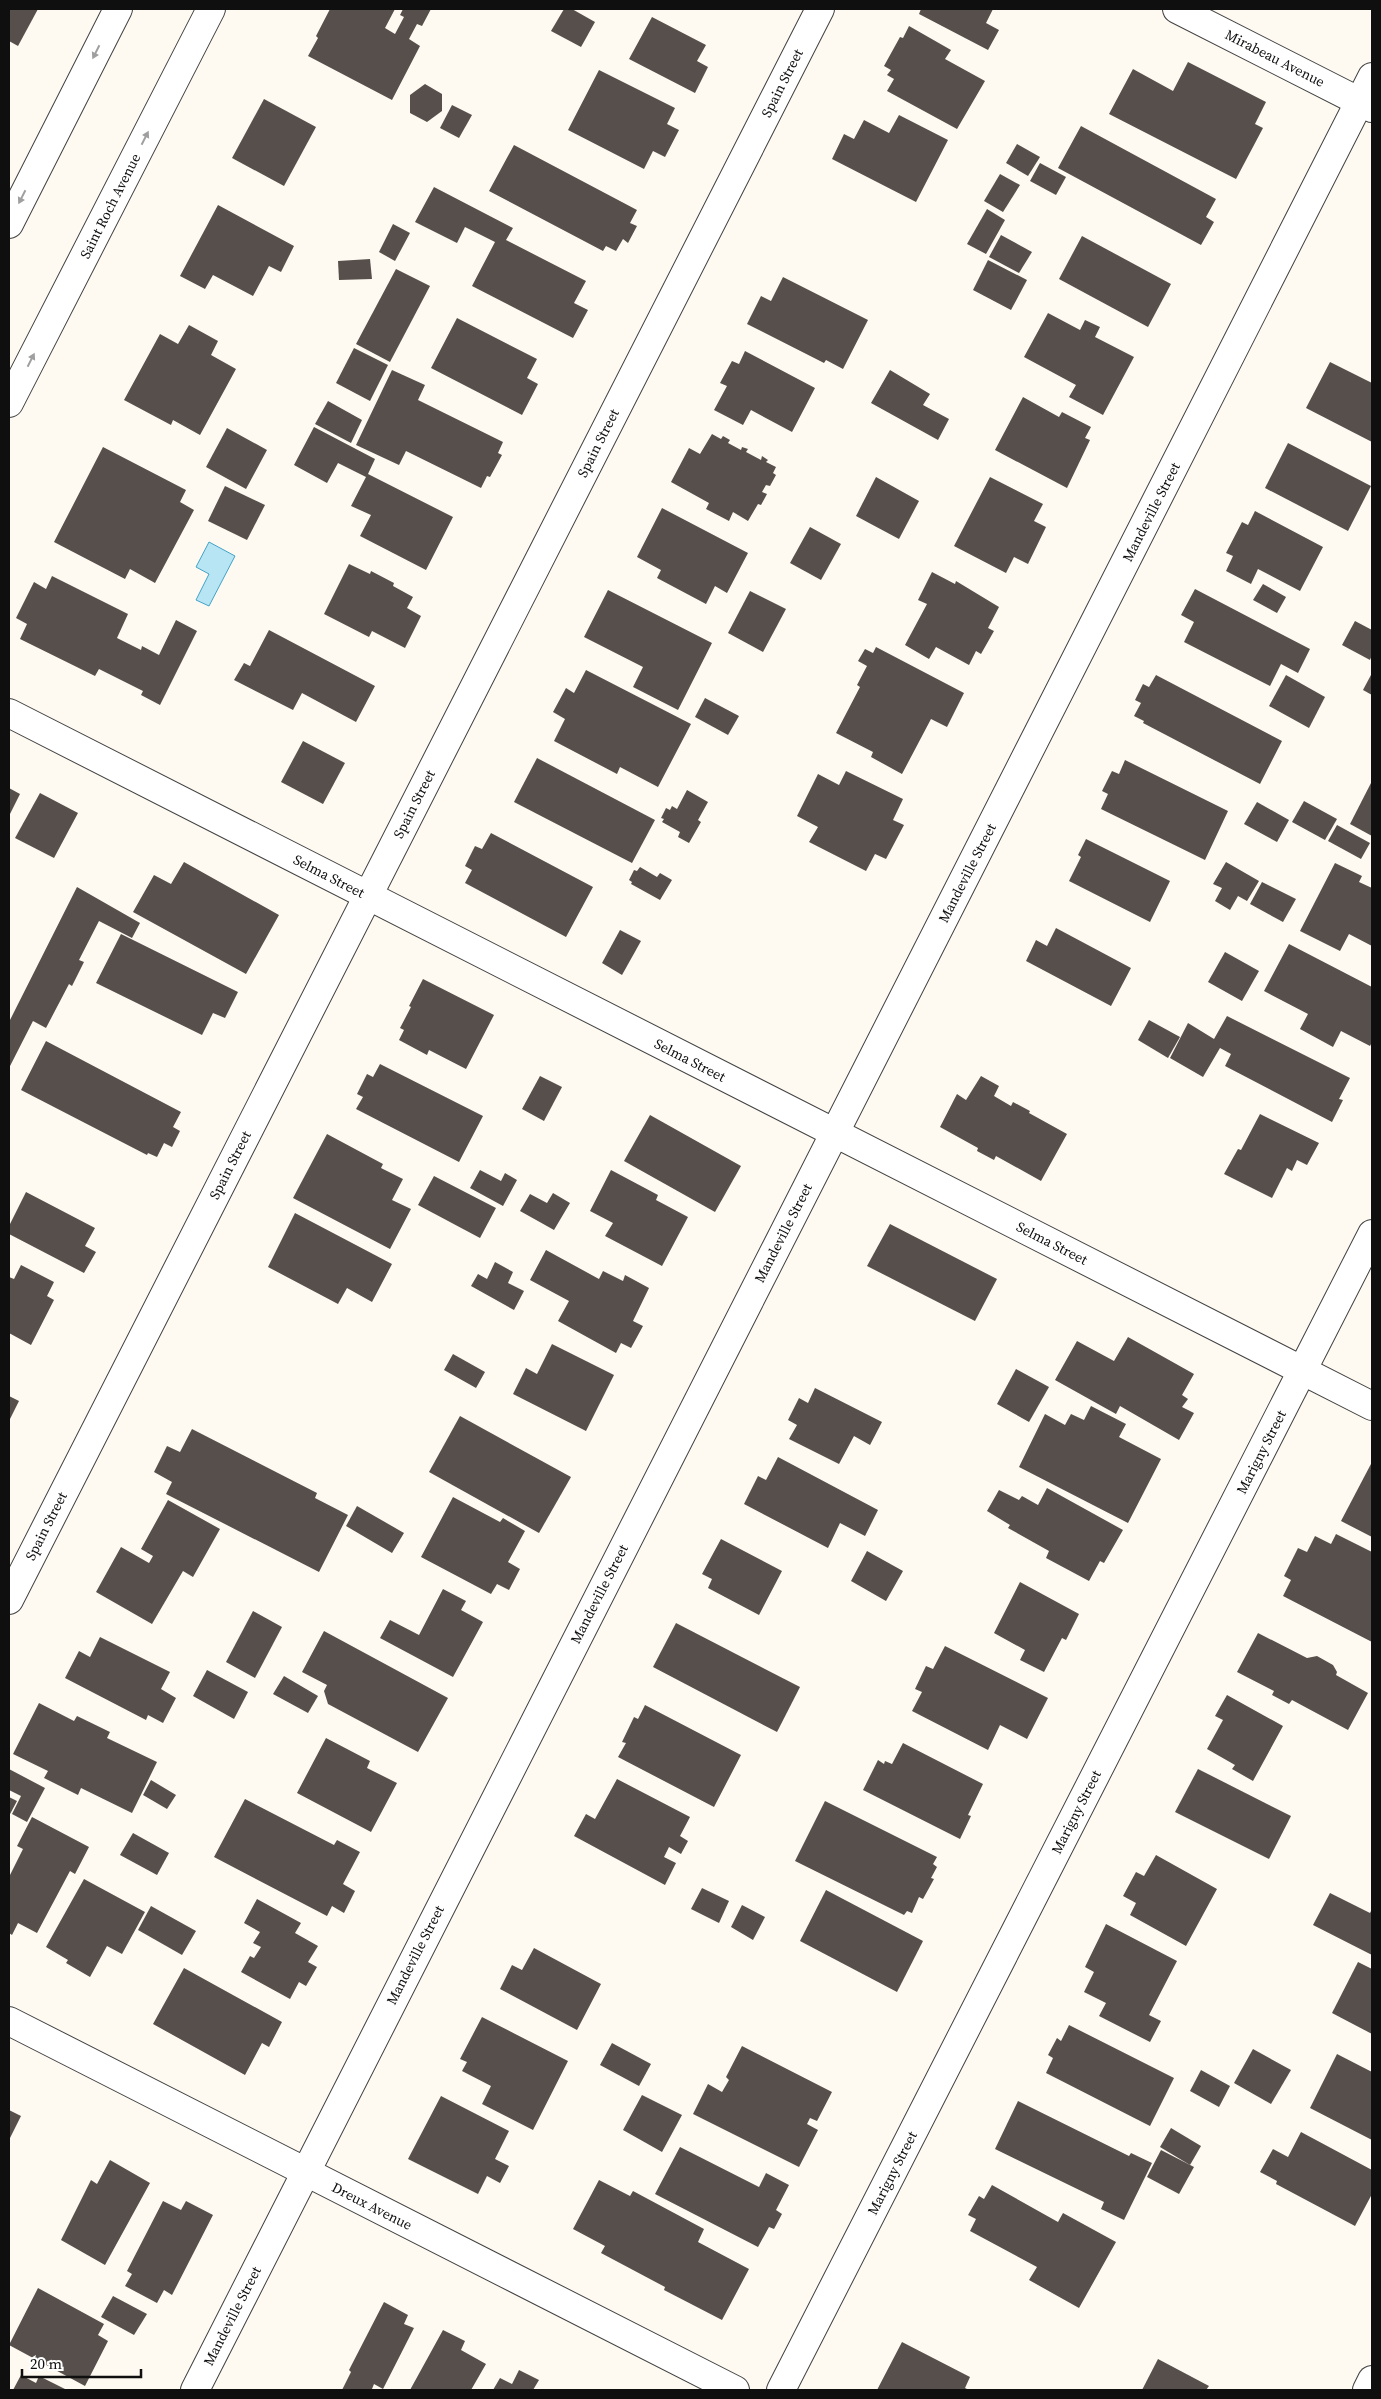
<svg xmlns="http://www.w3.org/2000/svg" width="1381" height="2399" font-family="'Source Serif 4',serif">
  <rect width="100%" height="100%" fill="#fefaf1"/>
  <polygon fill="#b8e5f4" stroke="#42a3c8" points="209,542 235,556 209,606 196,600 209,574 196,567"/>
  <g fill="#574f4b">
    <polygon points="9,9 38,9 18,46 9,41"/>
    <polygon points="330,9 395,9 385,28 395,34 404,17 400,15 403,9 431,9 422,26 417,24 409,39 420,46 392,100 308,56 318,38 316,36"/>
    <polygon points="564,9 572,9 595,22 581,47 551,31"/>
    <polygon points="921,9 993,9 986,23 999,30 988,50 919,14"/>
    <polygon points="652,17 706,45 697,61 708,67 695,93 629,59"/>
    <polygon points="909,26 951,50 945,59 985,81 957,129 887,91 894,79 887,75 891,70 884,66 900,37 903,38"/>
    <polygon points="1188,62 1266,102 1255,124 1263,128 1236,179 1109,114 1133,69 1173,91"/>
    <polygon points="599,70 675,108 667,124 679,130 665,157 653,151 644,169 568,130"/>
    <polygon points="425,84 442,94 442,111 427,122 410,113 410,95"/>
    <polygon points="264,99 316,127 284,186 232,158"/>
    <polygon points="452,105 472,115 459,138 440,128"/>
    <polygon points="899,115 948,140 916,202 832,159 844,134 854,139 864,120 889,133"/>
    <polygon points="1081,126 1216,199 1206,217 1214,222 1201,245 1058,168"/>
    <polygon points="1017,144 1040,157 1028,176 1006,163"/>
    <polygon points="514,145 637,210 630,223 637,226 628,243 623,239 616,251 606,246 603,251 489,191"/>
    <polygon points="1040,163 1066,177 1056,195 1030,181"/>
    <polygon points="1000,174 1020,185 1003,212 984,201"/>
    <polygon points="434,187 513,228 506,240 586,281 574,303 588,310 573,338 472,286 495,242 465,227 457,243 415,222"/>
    <polygon points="218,205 294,246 281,272 269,266 253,296 213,275 205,289 180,276"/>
    <polygon points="987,209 1005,220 986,254 967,244"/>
    <polygon points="393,224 410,233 395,261 379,252"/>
    <polygon points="1001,235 1032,252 1019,273 989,257"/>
    <polygon points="1082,236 1171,284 1148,327 1059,279"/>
    <polygon points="370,259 372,279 339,280 338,261"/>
    <polygon points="988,260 1027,280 1011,310 973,290"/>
    <polygon points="396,269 430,286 390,362 356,344"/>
    <polygon points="783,277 868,320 843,369 826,360 824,363 747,324 761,296 771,301"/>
    <polygon points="1048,313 1080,330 1085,320 1100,327 1095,337 1134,357 1103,415 1069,397 1076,385 1024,357"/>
    <polygon points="457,318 537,359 527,378 538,384 522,415 431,368"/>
    <polygon points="189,325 218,341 211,355 236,369 200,435 173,420 171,425 124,400 160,334 178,344"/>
    <polygon points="354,348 388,365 370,401 336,383"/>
    <polygon points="745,351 815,388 792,432 751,410 743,425 714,410 727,386 720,383 732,361 739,364"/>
    <polygon points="1330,362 1372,383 1372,442 1306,408"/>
    <polygon points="392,370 425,385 418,400 503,442 498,453 502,455 490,477 487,476 481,488 406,451 399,465 356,445"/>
    <polygon points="890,370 930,394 923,405 949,419 938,440 871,403"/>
    <polygon points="1023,397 1059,417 1062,412 1091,427 1085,438 1090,440 1067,488 995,450"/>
    <polygon points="328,401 362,420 351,443 315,424"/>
    <polygon points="314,427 375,459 368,474 453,517 426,570 360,536 371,515 351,506 366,477 338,463 327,483 294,465"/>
    <polygon points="227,428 267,450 246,489 206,467"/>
    <polygon points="712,434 721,439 723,436 730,440 728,443 741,450 742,447 748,449 746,452 761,460 762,456 768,460 766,462 776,467 773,473 776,475 770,486 766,485 762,492 767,494 761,505 758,504 748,521 733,512 729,521 706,509 709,503 671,482 689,448 700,454"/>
    <polygon points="1288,443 1371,486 1348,531 1265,488"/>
    <polygon points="103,447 186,490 180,502 194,510 155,583 130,569 125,579 54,542"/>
    <polygon points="876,477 919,501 899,539 856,516"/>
    <polygon points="990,477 1043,504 1034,521 1046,527 1028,564 1014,557 1006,573 954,546"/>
    <polygon points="225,486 265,505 247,540 208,521"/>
    <polygon points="662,508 748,553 727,593 715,586 706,604 657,578 661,570 637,557"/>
    <polygon points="1255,511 1323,547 1300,591 1258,569 1251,584 1226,571 1233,556 1226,553 1242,522 1248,525"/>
    <polygon points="810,527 841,544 821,580 790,563"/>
    <polygon points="349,564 370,574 371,571 394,583 393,586 413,597 407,608 421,616 405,648 372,631 369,637 324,614"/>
    <polygon points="932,572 955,584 956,581 999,607 988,628 994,631 981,654 976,651 969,665 936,647 929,659 905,645 927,604 918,600"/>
    <polygon points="52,576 128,614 117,638 141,650 142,646 159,655 176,620 197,631 160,705 141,695 143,691 99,669 95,676 20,639 27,624 16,618 34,582 46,589"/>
    <polygon points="1263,584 1286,597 1277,613 1253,600"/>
    <polygon points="1195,589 1310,649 1298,673 1281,664 1270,686 1184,642 1194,622 1181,615"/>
    <polygon points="608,590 712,643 678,710 633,687 643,667 584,637"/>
    <polygon points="750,591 786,609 763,652 728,633"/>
    <polygon points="1355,621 1372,630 1372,655 1370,660 1342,645"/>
    <polygon points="269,630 375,686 356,722 302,693 293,710 234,680 244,663 250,666"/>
    <polygon points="876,647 964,693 947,727 931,719 902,774 871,757 873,752 836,733 860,687 857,685 867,666 858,661 865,649 873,653"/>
    <polygon points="586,670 691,724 658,787 620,767 617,774 554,741 565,719 553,712 566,688 574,693"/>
    <polygon points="1372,673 1372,695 1363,690"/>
    <polygon points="1156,675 1282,741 1260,784 1143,723 1144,721 1134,716 1141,703 1135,700 1143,684 1149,687"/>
    <polygon points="1286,675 1325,697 1309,728 1269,706"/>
    <polygon points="705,698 739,716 728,735 695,717"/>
    <polygon points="303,741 345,763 323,804 281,782"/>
    <polygon points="537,758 655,820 632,863 514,802"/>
    <polygon points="1125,760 1228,811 1205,860 1101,809 1108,794 1102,791 1112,771 1119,774"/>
    <polygon points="846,771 903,799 893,820 904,825 886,859 875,854 866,871 809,842 818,827 797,816 818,774 839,785"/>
    <polygon points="1372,781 1372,836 1350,824"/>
    <polygon points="9,788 20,794 9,816"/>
    <polygon points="687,790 708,802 698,820 701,822 689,843 678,837 680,832 662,822 664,819 661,818 666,808 670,810 672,806 677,809"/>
    <polygon points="40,793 78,813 54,858 15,838"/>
    <polygon points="1304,801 1337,819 1325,840 1292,822"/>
    <polygon points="1257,802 1289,820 1277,842 1244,824"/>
    <polygon points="1337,825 1370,843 1361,859 1328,841"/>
    <polygon points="491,833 593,887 566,937 465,883 472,870 465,866 475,846 482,849"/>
    <polygon points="1086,839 1170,881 1150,922 1069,881 1081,857 1078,855"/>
    <polygon points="184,862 279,915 246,974 133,912 154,875 171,884"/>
    <polygon points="1226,862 1259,881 1247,901 1238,896 1230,910 1215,901 1222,888 1213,884"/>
    <polygon points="1335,863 1362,876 1359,882 1372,888 1372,946 1349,934 1340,951 1300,931"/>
    <polygon points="640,867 657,877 660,873 672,880 660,900 631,884 632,882 629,880 634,870 637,871"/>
    <polygon points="1262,882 1296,899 1283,922 1250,904"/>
    <polygon points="77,887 140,923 132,938 99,921 79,960 84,962 72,986 69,984 46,1028 33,1021 9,1068 9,1022"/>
    <polygon points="1056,928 1131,968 1111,1006 1026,961 1036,940 1047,946"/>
    <polygon points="620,930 641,941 622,975 602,963"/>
    <polygon points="121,934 238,992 225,1018 213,1013 202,1035 96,983"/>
    <polygon points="1289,944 1372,987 1372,1042 1370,1046 1341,1031 1333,1047 1300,1029 1308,1014 1264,991"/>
    <polygon points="1225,952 1259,971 1242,1001 1208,982"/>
    <polygon points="423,979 494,1015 466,1069 429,1050 427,1055 399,1040 404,1030 400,1028 411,1007 409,1006"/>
    <polygon points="1227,1016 1350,1078 1339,1099 1343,1100 1332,1122 1225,1066 1231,1054 1220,1048 1203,1077 1170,1058 1188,1023 1214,1039"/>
    <polygon points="1149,1020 1180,1037 1168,1058 1138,1040"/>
    <polygon points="46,1041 181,1112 173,1127 180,1131 172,1147 164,1143 157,1157 148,1153 147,1155 21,1090"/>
    <polygon points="380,1064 483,1116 459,1162 356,1109 363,1097 357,1094 367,1074 373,1077"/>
    <polygon points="540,1076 562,1087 544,1121 522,1109"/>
    <polygon points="981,1076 999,1086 994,1096 1011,1106 1013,1102 1030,1111 1029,1113 1067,1134 1041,1181 996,1156 994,1160 977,1151 978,1148 940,1127 957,1094 966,1100"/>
    <polygon points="1260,1114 1319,1143 1307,1165 1297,1160 1292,1171 1287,1168 1272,1198 1224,1174 1238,1149 1241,1150"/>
    <polygon points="650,1115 741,1166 715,1212 624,1161"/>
    <polygon points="327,1134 383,1164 381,1168 403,1179 392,1200 411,1209 390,1249 293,1198"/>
    <polygon points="480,1170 501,1181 505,1173 517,1180 503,1206 470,1188"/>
    <polygon points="611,1170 658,1195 656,1200 688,1217 662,1266 605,1236 613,1223 590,1211"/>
    <polygon points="434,1176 496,1208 480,1238 418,1205"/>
    <polygon points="26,1192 95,1228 85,1246 96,1252 84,1273 9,1234 9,1226"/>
    <polygon points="553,1193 570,1203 554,1230 520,1211 530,1194 547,1203"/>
    <polygon points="295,1213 392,1264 372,1302 347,1288 338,1304 268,1267"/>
    <polygon points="890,1224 997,1279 975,1321 867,1266"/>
    <polygon points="546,1250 599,1279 603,1271 623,1281 625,1275 649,1288 633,1321 643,1326 631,1348 621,1343 616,1353 558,1321 569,1301 530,1280"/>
    <polygon points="495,1262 513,1272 508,1283 524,1291 514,1310 471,1286 478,1274 487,1279"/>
    <polygon points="21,1265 54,1282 47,1296 54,1300 31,1345 9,1333 9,1277 14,1279"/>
    <polygon points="1128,1337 1194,1374 1182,1395 1188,1399 1182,1407 1194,1413 1179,1440 1120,1406 1116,1414 1055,1380 1077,1341 1114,1361"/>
    <polygon points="552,1344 614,1375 586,1431 513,1394 526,1368 537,1374"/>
    <polygon points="453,1354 485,1372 476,1388 444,1370"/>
    <polygon points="1016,1369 1049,1387 1029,1422 997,1404"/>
    <polygon points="815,1388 882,1422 870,1445 854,1436 839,1464 789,1439 797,1425 788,1420 799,1398 808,1403"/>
    <polygon points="9,1396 19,1401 9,1421"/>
    <polygon points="1091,1406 1126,1424 1119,1437 1161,1459 1128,1523 1019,1467 1045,1414 1065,1425 1071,1414 1084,1420"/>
    <polygon points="460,1416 571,1477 539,1533 429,1472"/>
    <polygon points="192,1429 317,1493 315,1498 348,1515 319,1572 166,1494 172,1482 154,1472 167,1446 180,1452"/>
    <polygon points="778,1457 878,1510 865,1536 840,1523 828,1548 744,1504 758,1476 766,1480"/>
    <polygon points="1372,1462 1372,1537 1341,1521"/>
    <polygon points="1047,1488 1123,1530 1104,1563 1100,1561 1089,1581 1046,1558 1049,1551 1008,1528 1010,1525 987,1511 999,1490 1019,1500 1022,1496 1038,1505"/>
    <polygon points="453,1497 500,1522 503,1518 525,1531 508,1562 520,1569 509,1590 497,1584 491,1594 421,1557"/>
    <polygon points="168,1500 220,1529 193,1577 183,1571 152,1624 96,1592 121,1547 149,1563 153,1556 141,1549"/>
    <polygon points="357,1506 404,1533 392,1553 346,1526"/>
    <polygon points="1336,1534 1372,1552 1372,1642 1283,1596 1291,1580 1284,1576 1298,1548 1307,1552 1315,1536 1331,1544"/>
    <polygon points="721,1539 782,1571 759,1615 708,1588 712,1579 702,1574"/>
    <polygon points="867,1551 903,1571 886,1601 851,1581"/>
    <polygon points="1020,1582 1079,1614 1066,1640 1062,1638 1044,1672 1020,1660 1025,1650 994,1633"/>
    <polygon points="443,1589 466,1601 461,1610 483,1622 453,1677 380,1638 390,1620 419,1635"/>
    <polygon points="253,1611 282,1627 255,1678 226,1662"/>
    <polygon points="676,1623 800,1687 777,1732 653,1667"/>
    <polygon points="324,1631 448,1698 418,1752 328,1704 324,1691 327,1685 302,1672"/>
    <polygon points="1258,1633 1307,1658 1317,1656 1333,1665 1337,1672 1336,1675 1368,1693 1348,1730 1292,1700 1289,1704 1272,1695 1274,1691 1237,1672"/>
    <polygon points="100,1637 170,1672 161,1689 176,1698 163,1723 148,1715 146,1720 65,1678 79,1651 90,1657"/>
    <polygon points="945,1646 1048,1698 1027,1739 1000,1725 988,1750 912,1711 922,1692 915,1689 926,1666 933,1669"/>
    <polygon points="207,1670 248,1692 234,1719 193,1696"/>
    <polygon points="284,1676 318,1696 308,1713 273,1694"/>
    <polygon points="1227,1695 1283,1726 1253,1781 1232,1769 1235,1765 1207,1749 1223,1720 1215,1716"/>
    <polygon points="39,1703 74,1721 77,1716 110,1732 107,1738 157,1762 132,1813 81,1788 78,1795 44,1778 48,1771 13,1754"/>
    <polygon points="645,1705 741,1755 714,1807 618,1757 626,1743 622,1742 634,1717 638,1719"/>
    <polygon points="326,1738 370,1761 367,1768 397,1783 371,1832 297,1793"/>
    <polygon points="903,1743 983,1784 968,1815 971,1816 960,1839 863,1790 878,1760 884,1764 885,1761 892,1764"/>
    <polygon points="9,1769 45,1788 27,1822 12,1814 21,1796 9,1790"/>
    <polygon points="1198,1769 1291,1816 1269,1859 1175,1812"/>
    <polygon points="617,1779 690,1817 680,1836 688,1841 681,1854 669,1847 664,1857 676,1863 665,1885 574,1836 586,1814 595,1819"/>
    <polygon points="151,1780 176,1795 167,1809 143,1795"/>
    <polygon points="9,1797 17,1801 9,1816"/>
    <polygon points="245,1799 334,1845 337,1840 360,1852 343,1884 355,1891 344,1913 332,1906 327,1916 214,1857"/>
    <polygon points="825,1801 937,1857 933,1864 937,1867 931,1878 934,1879 923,1899 919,1897 912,1913 907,1911 904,1915 795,1861"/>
    <polygon points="32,1817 89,1847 75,1874 70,1871 37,1933 18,1923 12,1935 9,1933 9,1877 23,1849 17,1846"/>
    <polygon points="133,1833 169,1853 157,1875 120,1855"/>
    <polygon points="1156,1855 1217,1889 1186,1946 1130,1915 1136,1903 1123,1896 1136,1872 1144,1876"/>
    <polygon points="84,1879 145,1912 122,1954 107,1946 90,1977 66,1963 68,1960 46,1947"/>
    <polygon points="702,1888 729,1901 719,1923 691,1909"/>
    <polygon points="826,1890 923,1941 897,1992 800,1941"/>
    <polygon points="1330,1893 1370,1913 1372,1909 1372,1955 1313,1925"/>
    <polygon points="257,1899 301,1923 295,1933 318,1946 308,1962 317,1967 306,1986 299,1982 290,1999 241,1972 250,1956 254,1958 261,1947 253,1943 260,1932 244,1923"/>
    <polygon points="742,1905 765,1917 753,1940 731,1927"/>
    <polygon points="151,1906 196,1931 182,1955 138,1930"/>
    <polygon points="1106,1924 1177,1961 1149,2015 1161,2021 1150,2042 1099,2016 1106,2003 1084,1992 1094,1972 1085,1967"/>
    <polygon points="534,1948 601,1984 577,2030 500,1989 512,1965 522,1970"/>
    <polygon points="1358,1962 1372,1969 1372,2034 1332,2013"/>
    <polygon points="184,1968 282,2022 269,2047 262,2043 245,2075 153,2024"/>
    <polygon points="482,2017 568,2061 533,2130 482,2104 491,2086 462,2071 467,2062 460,2059"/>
    <polygon points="1069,2025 1174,2078 1150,2126 1046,2073 1053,2058 1048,2055 1057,2038 1061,2041"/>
    <polygon points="612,2043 651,2064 639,2086 600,2065"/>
    <polygon points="742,2046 832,2092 817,2121 810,2118 807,2124 818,2130 799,2167 693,2114 708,2084 722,2092 729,2080 726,2077"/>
    <polygon points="1253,2049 1291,2070 1271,2104 1234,2083"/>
    <polygon points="1337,2054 1372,2072 1372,2140 1310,2108"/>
    <polygon points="1201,2070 1230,2086 1219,2107 1190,2091"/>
    <polygon points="642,2095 682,2115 662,2152 623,2130"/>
    <polygon points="441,2096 509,2131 495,2159 509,2166 500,2183 487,2176 478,2194 408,2159"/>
    <polygon points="1018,2101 1129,2156 1131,2153 1152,2163 1124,2220 1101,2209 1104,2202 995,2149"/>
    <polygon points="9,2110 21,2116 9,2140"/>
    <polygon points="1171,2128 1201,2146 1190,2165 1160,2147"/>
    <polygon points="1301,2132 1372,2170 1372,2194 1355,2226 1276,2184 1277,2181 1260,2172 1273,2149 1288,2157"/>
    <polygon points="680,2147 759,2187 766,2173 789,2185 776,2210 782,2214 774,2229 769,2227 758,2247 655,2194"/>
    <polygon points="1161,2150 1194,2167 1179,2194 1147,2177"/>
    <polygon points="110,2160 150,2183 105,2265 61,2240 91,2180 97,2184"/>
    <polygon points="599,2180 630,2196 633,2191 704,2229 698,2242 749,2269 722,2320 664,2290 665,2287 601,2253 605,2246 573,2229"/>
    <polygon points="992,2185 1058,2222 1063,2213 1116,2242 1079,2308 1029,2280 1037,2267 970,2231 976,2219 968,2215 979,2196 984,2199"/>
    <polygon points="163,2201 181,2210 186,2201 213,2215 172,2295 164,2290 157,2303 125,2286 132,2274 127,2271"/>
    <polygon points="38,2288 104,2324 98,2335 108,2341 85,2386 9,2345"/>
    <polygon points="113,2296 147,2314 134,2335 101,2317"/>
    <polygon points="384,2302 408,2315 404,2324 414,2328 383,2389 374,2384 372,2389 375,2390 342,2390 351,2372 349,2370"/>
    <polygon points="443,2330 465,2341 461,2350 486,2364 471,2390 410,2390"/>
    <polygon points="902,2342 970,2377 965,2388 969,2390 877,2390"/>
    <polygon points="1158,2359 1209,2386 1206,2390 1142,2390"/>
    <polygon points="519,2370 539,2380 533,2390 493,2390 500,2378 512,2384"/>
    <polygon points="21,2375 36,2383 39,2376 67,2390 13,2390"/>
  </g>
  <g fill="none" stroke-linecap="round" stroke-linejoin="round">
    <defs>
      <g id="minor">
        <polyline points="9,224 118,9"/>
        <polyline points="9,403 211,9"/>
        <polyline points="9,713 1372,1406"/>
        <polyline points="9,1600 820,9"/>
        <polyline points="9,2021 735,2390"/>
        <polyline points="195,2390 1372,77"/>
        <polyline points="781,2390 1372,1234"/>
        <polyline points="1367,2390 1372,2380"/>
      </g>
      <polyline id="tertiary" points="1177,9 1372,108"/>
    </defs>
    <use href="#minor" stroke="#424242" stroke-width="30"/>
    <use href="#tertiary" stroke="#424242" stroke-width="30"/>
    <use href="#minor" stroke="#fff" stroke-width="28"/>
    <use href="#tertiary" stroke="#fff" stroke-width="28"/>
  </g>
  <defs><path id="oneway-solid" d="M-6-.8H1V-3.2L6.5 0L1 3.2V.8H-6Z" transform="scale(1.25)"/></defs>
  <g fill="#9f9f9f">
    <use href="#oneway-solid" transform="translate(96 52) rotate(117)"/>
    <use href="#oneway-solid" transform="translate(145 138) rotate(-63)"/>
    <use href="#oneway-solid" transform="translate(22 197) rotate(117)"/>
    <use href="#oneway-solid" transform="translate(31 360) rotate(-63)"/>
  </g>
  <g text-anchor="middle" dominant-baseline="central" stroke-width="5" stroke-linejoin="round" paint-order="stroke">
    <g font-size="14" fill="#0f0f0f" stroke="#fff">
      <text transform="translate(1275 58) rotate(27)">Mirabeau Avenue</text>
      <text transform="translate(782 83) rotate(-63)">Spain Street</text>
      <text transform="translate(110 206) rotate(-63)">Saint Roch Avenue</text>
      <text transform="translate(598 443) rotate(-63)">Spain Street</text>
      <text transform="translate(1151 512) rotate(-63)">Mandeville Street</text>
      <text transform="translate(414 804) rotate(-63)">Spain Street</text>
      <text transform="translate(967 873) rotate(-63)">Mandeville Street</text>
      <text transform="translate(329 876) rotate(27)">Selma Street</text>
      <text transform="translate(690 1060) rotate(27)">Selma Street</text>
      <text transform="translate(230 1165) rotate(-63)">Spain Street</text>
      <text transform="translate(783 1233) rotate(-63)">Mandeville Street</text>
      <text transform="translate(1052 1243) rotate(27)">Selma Street</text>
      <text transform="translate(1261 1452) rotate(-63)">Marigny Street</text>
      <text transform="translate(46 1526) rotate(-63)">Spain Street</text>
      <text transform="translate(599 1594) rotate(-63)">Mandeville Street</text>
      <text transform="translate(1076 1812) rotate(-63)">Marigny Street</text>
      <text transform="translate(415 1955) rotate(-63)">Mandeville Street</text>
      <text transform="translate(892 2173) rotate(-63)">Marigny Street</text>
      <text transform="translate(372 2206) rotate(27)">Dreux Avenue</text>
      <text transform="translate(232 2316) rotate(-63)">Mandeville Street</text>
    </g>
  </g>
  <rect width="1381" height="2399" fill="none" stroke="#0f0f0f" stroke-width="20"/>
  <path d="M22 2369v8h119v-8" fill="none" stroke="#0f0f0f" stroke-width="2.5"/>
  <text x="30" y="2369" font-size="15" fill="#0f0f0f" stroke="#ffffff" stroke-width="4" paint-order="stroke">20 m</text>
</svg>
